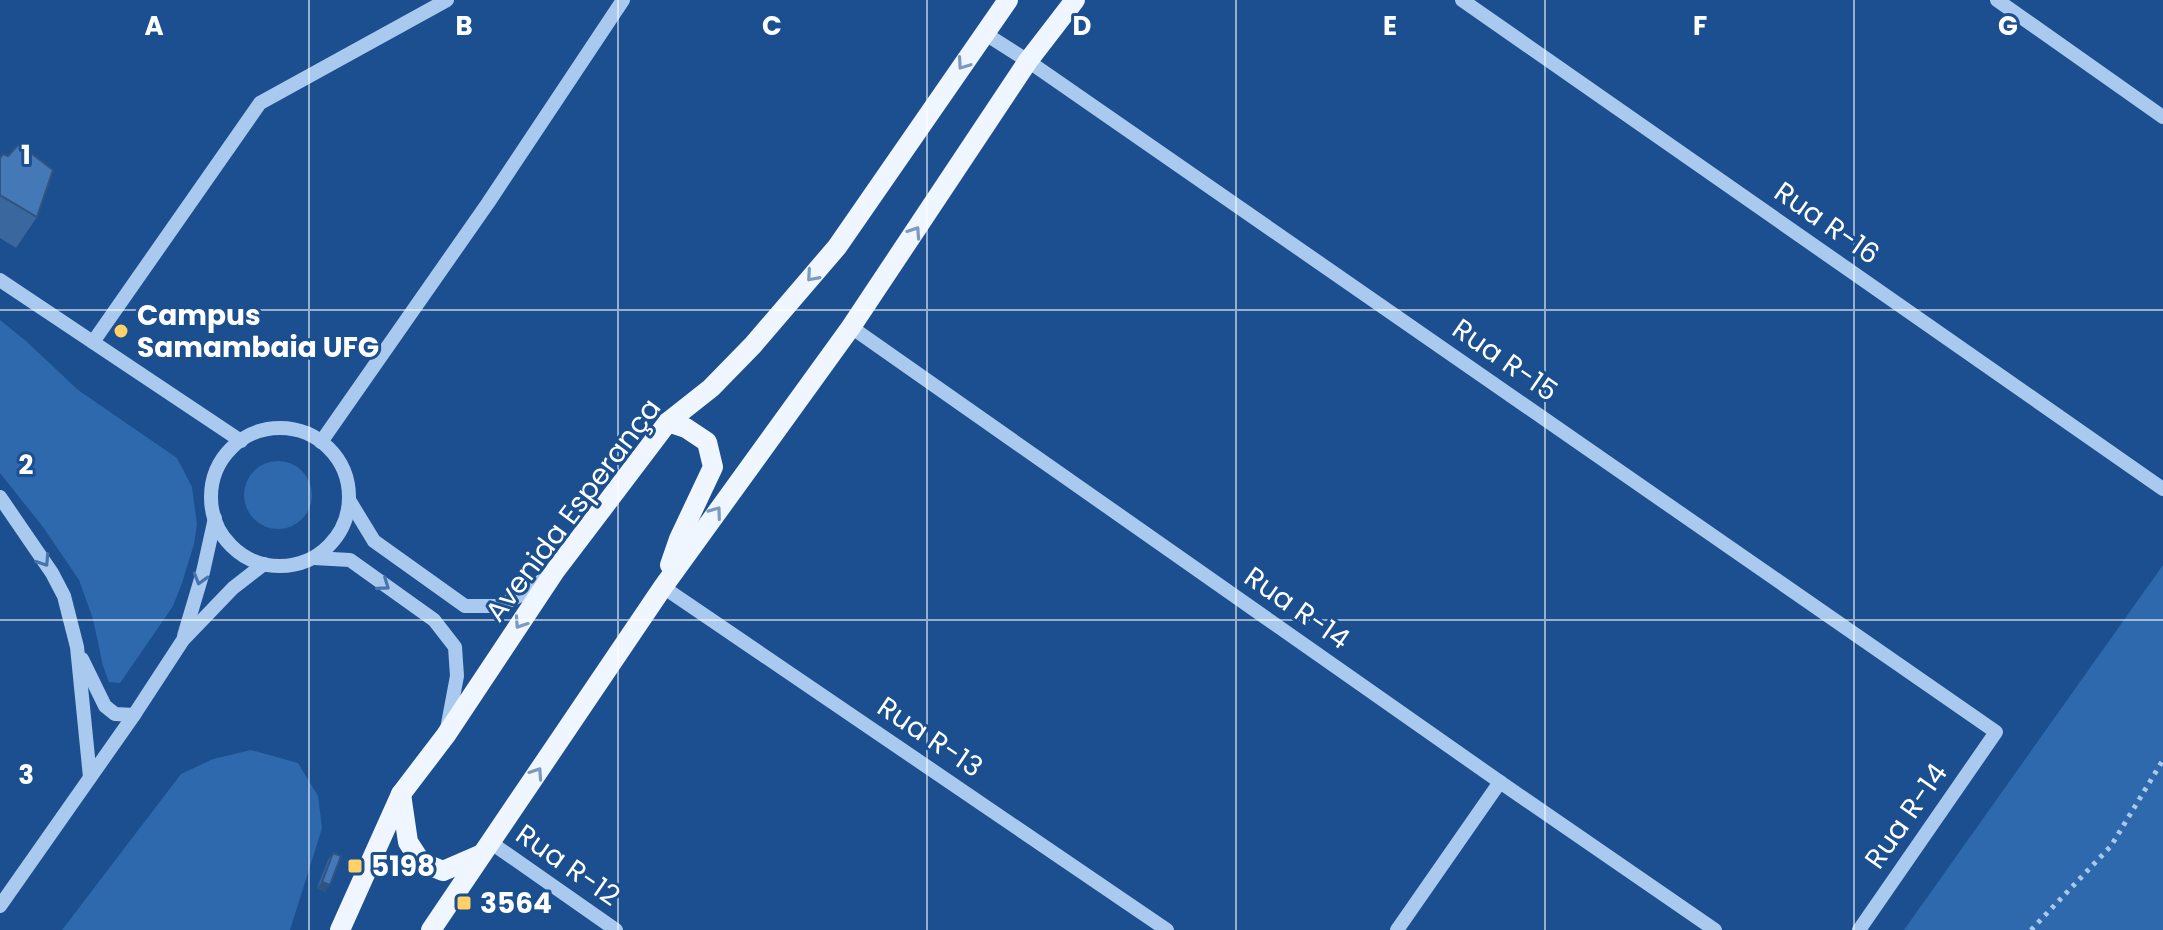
<svg xmlns="http://www.w3.org/2000/svg" width="2163" height="930" font-family="Poppins,sans-serif">
  <rect width="100%" height="100%" fill="#1b4f8f"/>
  <g fill="#2e69ad">
    <polygon points="0,320 26,341 78,390 177,458 192,487 197,524 194,544 182,583 173,606 120,683 109,682 103,666 93,619 79,580 43,527 0,473"/>
    <circle cx="278" cy="495" r="34"/>
    <polygon points="2163,565 2163,930 1904,930"/>
    <polygon points="251,750 298,763 318,796 322,828 290,930 62,930 181,774 213,759"/>
  </g>
  <g fill="none" stroke-linecap="round" stroke-linejoin="round">
    <polyline stroke="#a9c9ee" stroke-width="5" stroke-dasharray="4 6" stroke-linecap="butt" points="2031,930 2111,846 2163,760"/>
    <g stroke="#a9c9ee" stroke-width="14">
      <polyline points="1462,0 2163,489"/>
      <polyline points="1997,0 2163,117"/>
      <polyline points="984,33 1028,61 1996,732 1859,930"/>
      <polyline points="0,280 241,441"/>
      <polyline points="851,327 1500,782 1715,930"/>
      <polyline points="93,342 260,103 447,0"/>
      <circle cx="280" cy="497" r="69"/>
      <polyline points="321,442 488,203 623,0"/>
      <polyline points="0,497 52,573 64,596 77,647 90,777"/>
      <polyline points="349,500 374,541 465,606 499,606 525,593 545,578"/>
      <polyline points="314,558 350,560 434,620 455,647 457,676 447,729"/>
      <polyline points="663,587 1167,930"/>
      <polyline points="184,636 203,572 215,518"/>
      <polyline points="82,659 105,706 115,714 134,715"/>
      <polyline points="490,842 616,930"/>
      <polyline points="0,906 134,715 183,640 233,588 264,564"/>
      <polyline points="1397,930 1500,782"/>
    </g>
    <g stroke="#f0f6ff" stroke-width="20">
      <polyline points="668,422 686,428 707,442 713,467 679,539 670,565"/>
      <polyline points="401,794 408,842 421,862 443,871 480,855"/>
      <polyline points="340,930 401,794 446,735 555,571 668,422 711,388 753,345 837,247 1008,0"/>
      <polyline points="431,930 663,587 851,327 1028,61 1075,0"/>
    </g>
  </g>
  <g fill="#3a679d">
    <polygon points="0,158 37,217 16,248 0,238"/>
    <polygon points="333,853 325,892 317,888 328,860"/>
  </g>
  <polygon fill="#305480" points="322,882 330,885 325,892 317,888"/>
  <g fill="#4478b7" stroke="#305480" stroke-width="2">
    <polygon points="19,144 53,170 37,217 0,195 0,158 3,154 8,156"/>
    <polygon points="333,853 341,856 330,885 322,882"/>
  </g>
  <defs><path id="oneway-chevron" d="M-2-3.5L2.5 0L-2 3.5" fill="none" stroke-width="1.6" stroke-linecap="round" stroke-linejoin="round" transform="scale(2)"/></defs>
  <g stroke="#7b9ac1">
    <use href="#oneway-chevron" transform="translate(963 64) rotate(125)"/>
    <use href="#oneway-chevron" transform="translate(915 232) rotate(-56)"/>
    <use href="#oneway-chevron" transform="translate(812 276) rotate(131)"/>
    <use href="#oneway-chevron" transform="translate(716 512) rotate(-54)"/>
    <use href="#oneway-chevron" transform="translate(520 623) rotate(124)"/>
    <use href="#oneway-chevron" transform="translate(537 773) rotate(-56)"/>
  </g>
  <g stroke="#4674ac">
    <use href="#oneway-chevron" transform="translate(44 561) rotate(57)"/>
    <use href="#oneway-chevron" transform="translate(200 579) rotate(106)"/>
    <use href="#oneway-chevron" transform="translate(384 585) rotate(35)"/>
  </g>
  <path fill="none" stroke="#fff" stroke-width="2" stroke-opacity="0.55" d="M309,0V930M618,0V930M927,0V930M1236,0V930M1545,0V930M1854,0V930M0,310H2163M0,620H2163"/>
  <g fill="#ffd166" stroke="#1b4f8f" stroke-width="3">
    <circle cx="121" cy="331" r="8"/>
    <rect x="347" y="858" width="16" height="16" rx="4"/>
    <rect x="456" y="895" width="16" height="16" rx="4"/>
  </g>
  <g text-anchor="middle" dominant-baseline="central" stroke-width="6" stroke-linejoin="round" paint-order="stroke">
    <g font-size="28" fill="#fff" stroke="#1b4f8f">
      <text transform="translate(1827 223) rotate(35)">Rua R-16</text>
      <text transform="translate(1505 360) rotate(35)">Rua R-15</text>
      <text transform="translate(573 510) rotate(-53)">Avenida Esperança</text>
      <text transform="translate(1297 608) rotate(35)">Rua R-14</text>
      <text transform="translate(930 737) rotate(34)">Rua R-13</text>
      <text transform="translate(1906 816) rotate(-55)">Rua R-14</text>
      <text transform="translate(568 865) rotate(35)">Rua R-12</text>
    </g>
    <g font-size="28" font-weight="bold" fill="#fff" stroke="#1b4f8f" text-anchor="start">
      <text x="137" y="315">Campus<tspan x="137" dy="32">Samambaia UFG</tspan></text>
      <text x="371" y="866">5198</text>
      <text x="480" y="903">3564</text>
    </g>
  </g>
  <g font-size="26" text-anchor="middle" font-weight="bold" fill="#fff" stroke="#1b4f8f" stroke-width="6" stroke-linejoin="round" paint-order="stroke">
    <text x="154" y="35">A</text>
    <text x="464" y="35">B</text>
    <text x="772" y="35">C</text>
    <text x="1082" y="35">D</text>
    <text x="1390" y="35">E</text>
    <text x="1700" y="35">F</text>
    <text x="2008" y="35">G</text>
    <text x="26" y="164">1</text>
    <text x="26" y="474">2</text>
    <text x="26" y="784">3</text>
  </g>
</svg>
